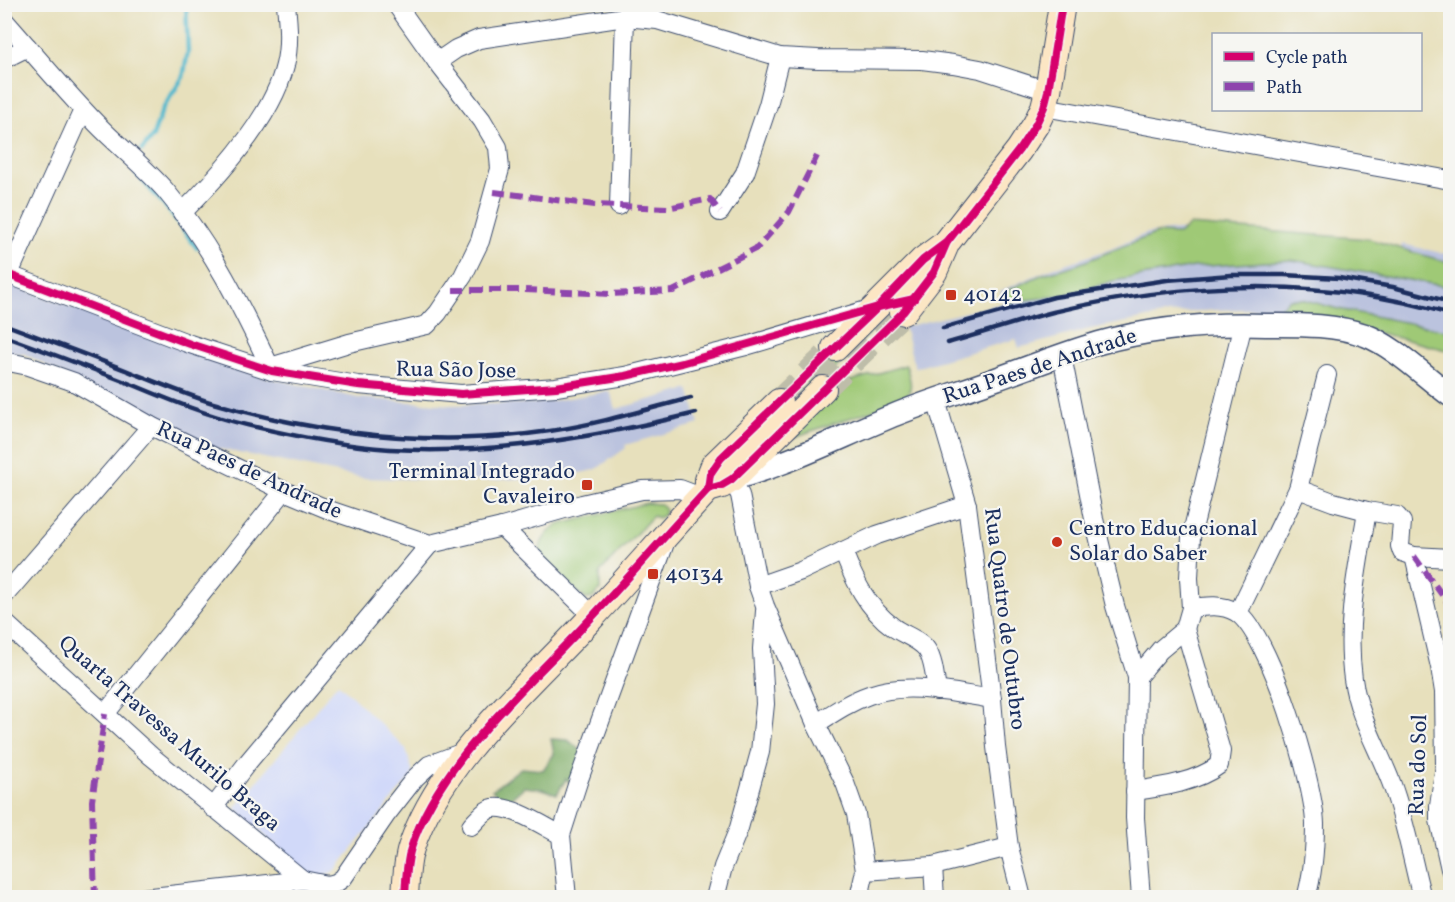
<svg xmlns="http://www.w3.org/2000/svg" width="1455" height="902" font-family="Vollkorn,serif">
  <rect width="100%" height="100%" fill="#f6f6f2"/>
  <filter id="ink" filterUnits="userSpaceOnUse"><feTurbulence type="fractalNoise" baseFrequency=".0167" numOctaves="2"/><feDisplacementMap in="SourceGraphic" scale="12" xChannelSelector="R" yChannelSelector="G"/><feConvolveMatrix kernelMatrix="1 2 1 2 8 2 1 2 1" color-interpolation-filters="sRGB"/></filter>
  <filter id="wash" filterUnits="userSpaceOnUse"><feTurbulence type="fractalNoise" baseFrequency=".008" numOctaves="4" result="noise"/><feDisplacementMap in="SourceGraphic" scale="24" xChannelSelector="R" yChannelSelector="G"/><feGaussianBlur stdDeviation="1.35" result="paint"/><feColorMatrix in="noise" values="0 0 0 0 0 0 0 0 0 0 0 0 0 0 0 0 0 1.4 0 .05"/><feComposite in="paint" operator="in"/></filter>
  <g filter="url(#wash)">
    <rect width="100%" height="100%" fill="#e7e0bc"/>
    <polygon fill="#d1d9f9" points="338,683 406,749 413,774 335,871 312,880 235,808"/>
    <g fill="#bbc3de">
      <polygon points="1188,229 1401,250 1402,244 1450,255 1450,339 1291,308 1216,310 1168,314 1090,329 1019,348 1016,339 915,368 904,327 1003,303 1000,291 1052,268 1111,249 1147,233"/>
      <polygon points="4,282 260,376 358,398 451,405 540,403 610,391 616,409 689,389 699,424 625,445 626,448 595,470 551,479 545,477 483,481 363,478 205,446 163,427 25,354 5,352"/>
    </g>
    <g fill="#9fc976" stroke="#5d7c6a" stroke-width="1.5">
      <polygon points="1190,225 1369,239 1450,263 1450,287 1292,260 1194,267 1113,281 1066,295 1004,303 1008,290 1043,274 1076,265 1157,233 1178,234"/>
      <polygon points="1290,299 1302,299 1338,309 1450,331 1450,351 1305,314 1278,309"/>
      <polygon points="886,315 820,385 779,412 871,320"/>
      <path d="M906,365C910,379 915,389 903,400L779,442L833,386Z"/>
      <path d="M647,503L661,504L665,509L664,515L658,518L653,516L600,572V590L593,598L586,599L538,558C540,542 544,535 557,525Z"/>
    </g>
    <polygon fill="#7fad67" stroke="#4d6e62" stroke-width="1.5" points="551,739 568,740 584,753 573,785 566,779 557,794 542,789 524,787 507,802 492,790 521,768 543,770 554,754"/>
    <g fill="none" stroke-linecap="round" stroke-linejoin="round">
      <g stroke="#4fb8cd" stroke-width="4.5">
        <polyline points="142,150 153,136 162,110 183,77 188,52 186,4"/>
        <polyline points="136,173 166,207 197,248"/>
      </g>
    </g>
  </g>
  <g filter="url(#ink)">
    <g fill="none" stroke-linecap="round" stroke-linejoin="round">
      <g stroke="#bebda9" stroke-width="26" stroke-dasharray="26 13" stroke-linecap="butt">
        <polyline points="823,389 903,312"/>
        <polyline points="779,402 835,348"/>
      </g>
      <defs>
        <g id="minor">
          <path d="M4,20C35,55 64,90 96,123C118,146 144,166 165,190C212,246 241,306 272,371"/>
          <polyline points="4,59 28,47"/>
          <polyline points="437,62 456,49 479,39 625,17 657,20 780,57 818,59 922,60 953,64 980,69 1048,91"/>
          <polyline points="1044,107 1450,180"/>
          <polyline points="619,206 625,17"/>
          <polyline points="720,212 745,173 768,105 780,57"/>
          <path d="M182,213C219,176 273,117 285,65C290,45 288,24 286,4"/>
          <polyline points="4,273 190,344 272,371 358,385 461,394 556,387 625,376 746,346 873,308"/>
          <polyline points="9,274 83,110"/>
          <polyline points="1062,356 1094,519 1115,606 1137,677 1135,818 1141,898"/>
          <polyline points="4,361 28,366 74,382 151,426 284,491 332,511 430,544 502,527 582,504 642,490 680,489 701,497"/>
          <polyline points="270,367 349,343 427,325 438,313 463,276 480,241 500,169 498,147 482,120 437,62 396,4"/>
          <polyline points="936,400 967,505 992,699 996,747 1009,847 1022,898"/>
          <polyline points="723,472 732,479 740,495 758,586 765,606 816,724 845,783 856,814 865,871 859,898"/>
          <polyline points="1298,489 1333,502 1367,511 1397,516 1402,522 1400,546 1402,552 1414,556 1450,558"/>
          <path d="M1367,511C1358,566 1345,623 1353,679C1358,716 1378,748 1391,782C1405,819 1412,859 1422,898"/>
          <polyline points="502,527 593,616"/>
          <path d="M843,551C854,580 867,608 893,627C903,635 920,639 927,650C934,661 935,679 937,691"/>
          <polyline points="1414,556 1440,667 1444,692 1445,765 1439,806 1439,820 1450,869"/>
          <polyline points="758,586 801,571 877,535 967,505"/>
          <polyline points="4,596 151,426"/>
          <path d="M1191,608C1207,606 1222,604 1236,612C1270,633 1314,783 1315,824C1315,849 1313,874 1306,898"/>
          <polyline points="1238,613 1298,489 1327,375"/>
          <polyline points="4,622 151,756 303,880"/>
          <polyline points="1137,677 1160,650 1185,629 1191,608 1189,578 1191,537 1243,324"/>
          <polyline points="105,714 284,491"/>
          <path d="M816,724C833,713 849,702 869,695C907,681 953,693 992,699"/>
          <path d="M1135,791C1162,787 1197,782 1219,765L1221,751L1185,629"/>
          <polyline points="213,808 248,762 430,544"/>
          <path d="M471,826C477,820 484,810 493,808C512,805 545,827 561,835"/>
          <polyline points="933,866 935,898"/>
          <polyline points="865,871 933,866 1009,847"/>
          <polyline points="143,898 303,880 328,885 336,883 343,878 386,815 415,778 429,765 466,751"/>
          <polyline points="567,898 561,835 578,782 665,543"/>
          <polyline points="715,898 723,867 739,828 760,752 765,704 762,649 765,611"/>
        </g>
        <path id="tertiary" d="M732,479C790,464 842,436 897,414C930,401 963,391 996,379C1030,367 1064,353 1099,343C1153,328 1210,323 1266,325C1299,325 1333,324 1365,335C1394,346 1425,377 1450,395"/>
        <g id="secondary">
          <polyline points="903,312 934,272 947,242 1019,150 1036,124 1044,107 1048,91 1062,4"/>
          <polyline points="835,348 923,260 942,246"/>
          <polyline points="708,489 708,480 714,465 779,402"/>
          <path d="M405,898C406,881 406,864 411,848C440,759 530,685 592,617C631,575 669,531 708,489L722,485L732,479L823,389"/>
        </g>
      </defs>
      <use href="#minor" stroke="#3a4a6c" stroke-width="20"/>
      <use href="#tertiary" stroke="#3a4a6c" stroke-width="25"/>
      <use href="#secondary" stroke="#3a4a6c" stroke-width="28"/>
      <use href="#minor" stroke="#fff" stroke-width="18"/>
      <use href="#tertiary" stroke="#fff" stroke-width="22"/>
      <use href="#secondary" stroke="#fce6c4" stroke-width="26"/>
      <g stroke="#1b2f5e" stroke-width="4.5">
        <path d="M4,324C46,340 87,355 128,371C156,382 184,394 213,403C322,435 436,448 550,431C598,424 644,410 691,398"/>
        <polyline points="943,328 1054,297 1167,280 1231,275 1284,275 1339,278 1393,287 1450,302"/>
        <path d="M4,336C48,352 92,369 136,386C172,401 209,416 247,425C293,436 343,446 390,449C494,455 596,437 696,413"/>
        <path d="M948,343C983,333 1018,321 1053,312C1183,281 1322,276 1450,314"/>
      </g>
      <g stroke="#8e44ad" stroke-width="6" stroke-dasharray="12 6" stroke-linecap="butt">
        <polyline points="494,192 595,205 668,208 710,199 720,212"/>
        <polyline points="453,290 524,290 611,294 673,291 757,248 789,212 817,156"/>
        <polyline points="1414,556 1450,606"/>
        <polyline points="95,898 92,801 105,714"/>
      </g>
      <defs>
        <g id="cycleway">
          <polyline points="4,273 190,344 272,371 358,385 461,394 556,387 625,376 682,363 878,307 914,299"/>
          <polyline points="708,489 710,474 721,458 878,307 923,260 947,242"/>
          <path d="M405,898C406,881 406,864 411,848C440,759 530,685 592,617C631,575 669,531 708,489L722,485L732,479L903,312L934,272L947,242L1019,150L1036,124L1044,107L1048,91L1062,4"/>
        </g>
      </defs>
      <use href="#cycleway" stroke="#f6f6f2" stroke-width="11"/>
      <use href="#cycleway" stroke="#d6006c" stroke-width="8"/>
    </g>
  </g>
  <g fill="#c8321e" stroke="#f6f6f2" stroke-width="2">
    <rect x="945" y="289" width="12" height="12" rx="3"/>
    <rect x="581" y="479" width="12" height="12" rx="3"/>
    <circle cx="1057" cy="542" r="6"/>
    <rect x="647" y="568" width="12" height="12" rx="3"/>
  </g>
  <g text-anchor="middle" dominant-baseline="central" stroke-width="4.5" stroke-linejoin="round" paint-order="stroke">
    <g font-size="22" fill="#1b2f5e" stroke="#f6f6f2" text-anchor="start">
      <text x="963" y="295">40142</text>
      <text x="575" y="472" text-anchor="end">Terminal Integrado<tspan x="575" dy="25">Cavaleiro</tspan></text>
      <text x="1069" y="529">Centro Educacional<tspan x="1069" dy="25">Solar do Saber</tspan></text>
      <text x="665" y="574">40134</text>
    </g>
    <g font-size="22" fill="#1b2f5e" stroke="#f6f6f2">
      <text transform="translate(1040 367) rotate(-18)">Rua Paes de Andrade</text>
      <text transform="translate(456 371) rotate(1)">Rua São Jose</text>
      <text transform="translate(249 471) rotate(25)">Rua Paes de Andrade</text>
      <text transform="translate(1004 619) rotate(83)">Rua Quatro de Outubro</text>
      <text transform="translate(169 734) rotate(41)">Quarta Travessa Murilo Braga</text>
      <text transform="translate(1419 765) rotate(-88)">Rua do Sol</text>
    </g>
  </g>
  <rect width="1455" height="902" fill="none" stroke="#f6f6f2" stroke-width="24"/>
  <rect x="1212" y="33" width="210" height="78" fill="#f6f6f2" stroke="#9ea6b7" stroke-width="1.5"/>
  <rect x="1224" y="52" width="30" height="9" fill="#d6006c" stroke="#9ea6b7" stroke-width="1.5"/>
  <text x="1266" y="63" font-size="18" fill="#1b2f5e">Cycle path</text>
  <rect x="1224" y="82" width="30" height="9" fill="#8e44ad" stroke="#9ea6b7" stroke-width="1.5"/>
  <text x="1266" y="93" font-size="18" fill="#1b2f5e">Path</text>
</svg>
